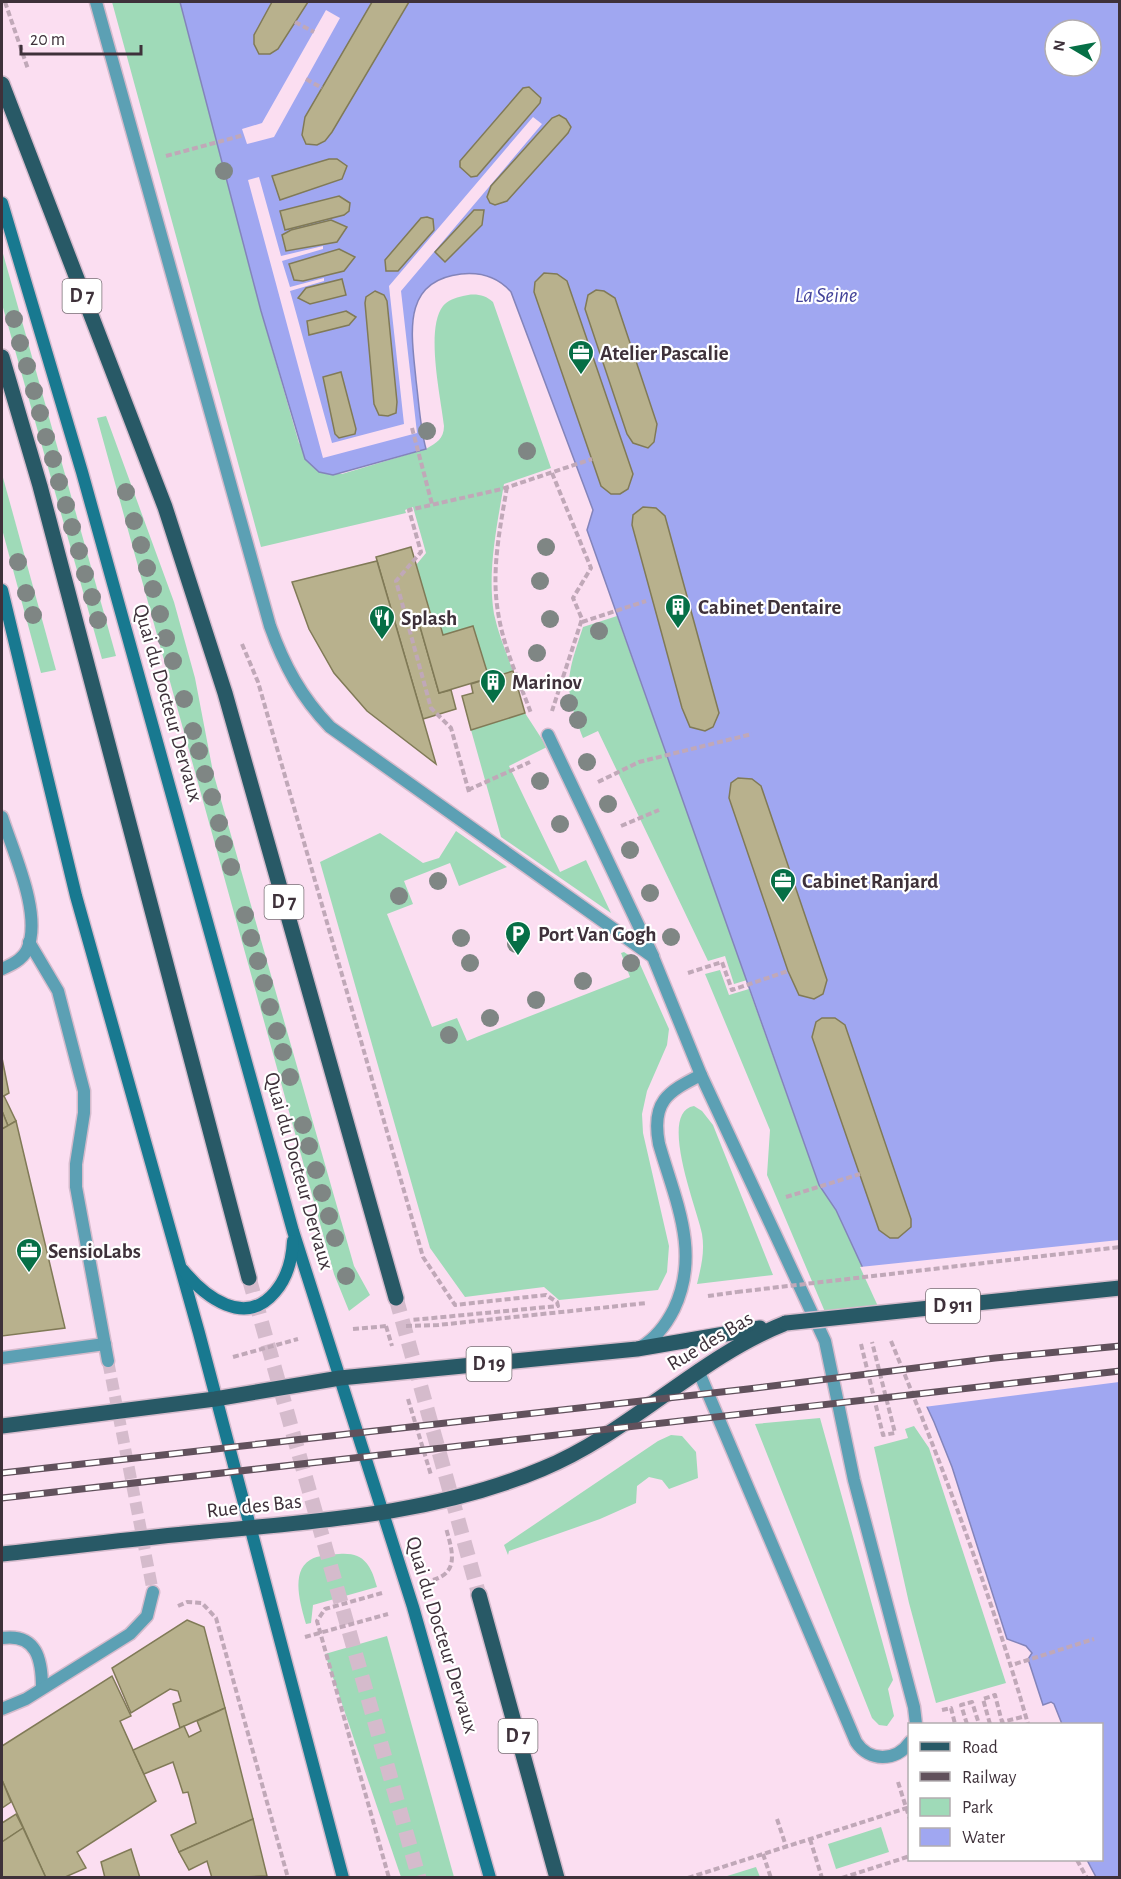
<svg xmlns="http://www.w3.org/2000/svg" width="1121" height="1879" font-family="'Alegreya Sans',sans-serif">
  <rect width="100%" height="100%" fill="#fbdef1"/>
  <g fill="#9fdab8">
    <path d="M112,2H180L261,311L299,443L319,472L342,474L426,449C436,443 444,439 444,426C441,398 425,329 443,306C448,300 455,298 463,296C473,293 485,294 493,302L551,468L504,484C497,525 487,572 494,614C498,633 506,652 513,671L489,678L473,626L443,635L432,619L416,565L426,553L413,507L405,510L406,513L261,547Z"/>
    <polygon points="2,250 116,656 102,659 2,304"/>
    <polygon points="106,416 174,602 195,678 213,772 354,1266 370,1295 349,1311 334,1274 97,418"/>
    <polygon points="2,474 56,670 41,673 2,529"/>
    <path d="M617,616L747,980L734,984L725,956L708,961L598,731L583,738C563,686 566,679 583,627Z"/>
    <polygon points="525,713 547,747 509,766 560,872 586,860 611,913 501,837 471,730"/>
    <polygon points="456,831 507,867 459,886 450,863 404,881 413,904 387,914 432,1027 457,1018 467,1041 479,1036 630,977 621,953 624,952 639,962 669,1029 667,1045 647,1091 642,1114 643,1133 669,1246 667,1272 658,1290 559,1300 544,1287 465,1297 430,1248 320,862 380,833 423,863 439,858"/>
    <polygon points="720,970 729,995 749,989 819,1185 836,1210 884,1310 828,1319 767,1175 770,1130 705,974"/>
    <path d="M694,1106L702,1111L713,1125L773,1275L697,1284C701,1267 705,1252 702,1234C698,1211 657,1112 694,1106Z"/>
    <polygon points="820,1418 893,1680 888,1689 894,1716 887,1726 879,1725 872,1718 755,1424"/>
    <polygon points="914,1426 929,1448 1006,1683 936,1703 909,1603 874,1447 908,1438 905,1429"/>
    <polygon points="671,1435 682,1436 696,1452 698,1478 669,1489 662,1480 649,1477 637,1486 636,1503 600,1519 509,1551 508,1555 504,1545 658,1441"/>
    <path d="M339,1554C364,1552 371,1565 377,1587L313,1605L311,1623L306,1624C301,1606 290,1572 310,1560C318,1555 330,1555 339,1554Z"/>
    <polygon points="387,1636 454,1877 401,1877 325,1654"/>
    <polygon points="881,1827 889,1852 836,1869 828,1844"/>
    <polygon points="756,1867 760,1877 724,1877"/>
  </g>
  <path fill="#a0a7f1" stroke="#8384ba" stroke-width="1.5" fill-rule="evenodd" d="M180,2H1119V1877H1096L1087,1860H1102V1724H1062L1054,1704L1051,1702L1043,1705L1028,1659L1032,1653L1026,1646L1007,1639L952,1467L934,1422L836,1210L819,1185L587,530L593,510L511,292C498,277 480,272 461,274C400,281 412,336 416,380C419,403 420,427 426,449L333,475L319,472L305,459L261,311ZM1055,30H1091V66H1055Z"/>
  <g fill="#fbdef1">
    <polygon points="326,10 340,18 274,137 247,144 242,129 262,123"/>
    <polygon points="533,117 542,124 401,291 417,433 323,458 248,180 259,177 281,256 323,246 323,249 282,261 290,287 324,278 324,281 290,291 332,443 404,424 389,286"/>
    <polygon points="1119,1240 1119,1382 924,1407 860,1267"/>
  </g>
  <g fill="#b8b18d" stroke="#807a57" stroke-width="1.5">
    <polygon points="272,2 308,2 278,49 270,54 259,54 254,44 254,35"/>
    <polygon points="372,2 409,2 332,132 325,141 317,145 306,144 302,135 305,117"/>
    <polygon points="529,87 541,98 540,103 477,176 471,177 460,167 460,161 523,88"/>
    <polygon points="559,115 566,119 571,127 568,133 507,201 495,205 490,203 487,197 491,186 552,118"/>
    <polygon points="329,159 337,159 347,166 342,179 280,200 272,176"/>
    <polygon points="339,196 350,203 349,211 344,215 285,230 280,211"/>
    <polygon points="474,210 484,210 482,225 445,262 435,252"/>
    <polygon points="427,217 433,219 434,230 398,271 386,271 385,260 421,218"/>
    <polygon points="331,220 347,227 337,242 286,251 282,235 291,230"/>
    <polygon points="339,249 355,257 344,271 303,281 294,280 289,264"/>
    <polygon points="544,273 557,274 567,281 633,474 628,489 620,494 611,494 601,486 534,292 535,282"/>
    <polygon points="342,279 346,295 310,304 298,298 306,288"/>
    <polygon points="596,290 604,291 615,298 657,424 654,442 648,448 633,443 627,434 585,309 588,295"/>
    <polygon points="375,291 384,295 387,301 397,402 396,413 388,416 379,415 374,404 365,303 366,297"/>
    <polygon points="346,311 356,317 349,325 309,335 307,321"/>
    <polygon points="341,372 356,429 355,434 339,438 335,434 323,377"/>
    <polygon points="643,507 656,508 665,516 719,713 713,727 705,731 690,727 682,708 632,525 633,515"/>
    <polygon points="411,547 432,619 419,623 439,693 451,690 456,709 423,719 376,557"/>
    <polygon points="377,561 423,719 436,764 367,711 334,673 309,629 292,582"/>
    <polygon points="438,617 443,635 473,626 489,678 439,693 419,623"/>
    <polygon points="513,671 525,713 471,730 462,696 473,693 471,684"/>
    <polygon points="738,778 752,779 761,786 827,980 823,994 814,999 799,995 788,971 729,798 731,783"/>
    <polygon points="822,1018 835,1018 845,1025 911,1219 911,1227 898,1238 890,1238 879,1230 812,1037 816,1022"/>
    <polygon points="2,1058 9,1093 2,1097"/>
    <polygon points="4,1096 16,1121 8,1126 2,1111 2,1097"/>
    <polygon points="2,1111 8,1126 2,1129"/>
    <polygon points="16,1121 65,1328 2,1336 2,1129"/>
    <polygon points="187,1620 204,1627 225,1708 180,1728 173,1704 181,1701 178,1691 170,1689 131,1713 112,1668"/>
    <polygon points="112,1676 131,1716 120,1721 156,1801 77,1852 86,1868 63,1878 46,1878 2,1780 2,1746"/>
    <polygon points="225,1708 253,1819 179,1852 171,1835 196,1823 188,1792 183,1793 173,1762 144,1774 133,1750 184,1726 189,1737 201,1731 197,1721"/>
    <polygon points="2,1780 11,1802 2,1808"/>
    <polygon points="16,1814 23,1828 2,1842 2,1823"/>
    <polygon points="253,1819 267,1876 212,1878 207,1861 189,1870 179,1852"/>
    <polygon points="23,1828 46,1878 2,1878 2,1842"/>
    <polygon points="131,1849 140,1878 105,1878 101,1862"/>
  </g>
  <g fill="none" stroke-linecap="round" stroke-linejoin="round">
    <polyline stroke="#d5bbcc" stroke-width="12" stroke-dasharray="12 6" stroke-linecap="butt" points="108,1361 153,1592"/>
    <g stroke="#d5bbcc" stroke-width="15" stroke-dasharray="15 8" stroke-linecap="butt">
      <polyline points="249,1278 419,1878"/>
      <polyline points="396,1298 479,1595"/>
    </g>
    <defs>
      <g id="service">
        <path d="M96,2L270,626C284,665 301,697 330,727L653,957L701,1075L825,1341L854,1480L914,1707L916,1724"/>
        <polyline points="548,735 653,956"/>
        <path d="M641,1347C656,1338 666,1325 674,1309C701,1252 675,1200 659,1144C651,1102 667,1092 701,1075"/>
        <polyline points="2,1358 105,1344"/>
        <path d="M698,1370L856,1742C869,1762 896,1762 910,1742"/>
      </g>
      <g id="minor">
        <path d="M2,817C13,852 43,915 27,950C22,960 11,965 2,969"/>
        <polyline points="29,942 58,991 84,1091 84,1113 76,1164 76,1187 108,1361"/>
        <path d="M2,1638C37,1633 42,1660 42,1688"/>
        <polyline points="2,1709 26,1699 130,1634 147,1616 153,1592"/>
      </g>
      <g id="secondary">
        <polyline points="2,203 82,472 293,1231 413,1607 490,1878"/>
        <polyline points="2,590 76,896 199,1333 343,1878"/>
        <path d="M183,1270C205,1297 245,1328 275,1292C288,1277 292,1260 293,1241"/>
      </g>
      <g id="primary">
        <polyline points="2,84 165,507 225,693 396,1298"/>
        <polyline points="2,357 40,486 249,1278"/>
        <polyline points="2,1426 215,1399 340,1378 637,1349 760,1328"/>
        <path d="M2,1554C69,1547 137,1538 205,1532C319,1521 435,1514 542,1469C630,1433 697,1358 786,1323"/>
        <polyline points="479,1595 557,1878"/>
      </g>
    </defs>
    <use href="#service" stroke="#d5bbcc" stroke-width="15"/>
    <use href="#minor" stroke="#d5bbcc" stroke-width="15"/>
    <use href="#secondary" stroke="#d5bbcc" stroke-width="15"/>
    <use href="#primary" stroke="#d5bbcc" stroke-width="18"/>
    <g stroke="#c0a8b8" stroke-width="4" stroke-dasharray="6 3" stroke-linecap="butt">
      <polyline points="5,2 28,69"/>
      <polyline points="295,22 314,32"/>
      <polyline points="306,79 322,88"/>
      <polyline points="166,156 244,135"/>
      <polyline points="412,428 432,504"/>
      <polyline points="552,473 591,568 573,598 582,619 552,711"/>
      <path d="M507,487C500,528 491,571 498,612C503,646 519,681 531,713"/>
      <polyline points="582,622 646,601"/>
      <polyline points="242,644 258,682 423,1257 455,1305 546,1295 557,1302 558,1306 412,1320"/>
      <polyline points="598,782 639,762 752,734"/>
      <polyline points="468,790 530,762"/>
      <polyline points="469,792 451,728 431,708 396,581 421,552 409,510 502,489 592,459"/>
      <polyline points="621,826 659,810"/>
      <polyline points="688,973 722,962 732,990 788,971"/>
      <polyline points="786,1197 860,1174"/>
      <polyline points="708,1296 737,1292"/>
      <polyline points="386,1326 392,1346"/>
      <polyline points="406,1326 438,1325 647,1303"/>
      <polyline points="353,1329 387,1326"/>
      <path d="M891,1341C943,1467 991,1594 1028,1724"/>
      <polyline points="861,1344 883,1435 895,1433 872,1342"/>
      <polyline points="233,1357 298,1339"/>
      <polyline points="408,1399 431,1475"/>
      <path d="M433,1580C460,1572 452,1550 446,1528"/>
      <polyline points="382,1593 325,1609 317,1621 389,1878"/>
      <polyline points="178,1606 187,1602 202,1603 216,1618 288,1878"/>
      <polyline points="305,1637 388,1614"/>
      <polyline points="1015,1664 1094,1639"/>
      <polyline points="942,1710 951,1708 955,1724"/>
      <polyline points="967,1724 961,1705 972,1702 979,1724"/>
      <polyline points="990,1724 983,1699 995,1695 1002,1722 1026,1716"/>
      <polyline points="898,1782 910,1820"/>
      <polyline points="777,1819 786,1846"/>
      <polyline points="810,1839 822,1878"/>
      <polyline points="763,1854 771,1878"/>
      <polyline points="1077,1860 1087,1878"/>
      <polyline points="688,1878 910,1807"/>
      <polyline points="842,1878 910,1856"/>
    </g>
    <use href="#service" stroke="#5ca0b4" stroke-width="12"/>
    <use href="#minor" stroke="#5ca0b4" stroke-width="12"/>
    <use href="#secondary" stroke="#187990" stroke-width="12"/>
    <use href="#primary" stroke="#285966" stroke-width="15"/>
    <defs>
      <g id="rail">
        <polyline points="2,1473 748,1389 995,1358 1120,1346"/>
        <polyline points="2,1498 1120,1371"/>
      </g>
    </defs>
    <use href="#rail" stroke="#61515c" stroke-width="7"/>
    <use href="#rail" stroke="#fff" stroke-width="4.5" stroke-dasharray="14" stroke-linecap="butt"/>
    <defs>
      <polyline id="primary-bridge" points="786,1323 1120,1288"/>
    </defs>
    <use href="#primary-bridge" stroke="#d5bbcc" stroke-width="18" stroke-linecap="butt"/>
    <polyline stroke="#c0a8b8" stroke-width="4" stroke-dasharray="6 3" stroke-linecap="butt" points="737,1292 1120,1247"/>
    <use href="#primary-bridge" stroke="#285966" stroke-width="15"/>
  </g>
  <g fill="#7f8684">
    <circle cx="224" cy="171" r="9"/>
    <circle cx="14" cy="319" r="9"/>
    <circle cx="20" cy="343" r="9"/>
    <circle cx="27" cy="366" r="9"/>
    <circle cx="34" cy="391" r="9"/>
    <circle cx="40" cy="413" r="9"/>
    <circle cx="427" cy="431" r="9"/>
    <circle cx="46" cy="437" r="9"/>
    <circle cx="527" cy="451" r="9"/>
    <circle cx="53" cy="459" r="9"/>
    <circle cx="59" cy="482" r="9"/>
    <circle cx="126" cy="492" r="9"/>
    <circle cx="66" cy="505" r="9"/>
    <circle cx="134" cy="521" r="9"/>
    <circle cx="72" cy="527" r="9"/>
    <circle cx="141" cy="545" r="9"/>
    <circle cx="546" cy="547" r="9"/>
    <circle cx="79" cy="551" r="9"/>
    <circle cx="18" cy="562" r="9"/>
    <circle cx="147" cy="568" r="9"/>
    <circle cx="85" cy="574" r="9"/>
    <circle cx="540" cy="581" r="9"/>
    <circle cx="153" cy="589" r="9"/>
    <circle cx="26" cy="593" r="9"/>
    <circle cx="92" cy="597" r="9"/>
    <circle cx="160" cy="614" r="9"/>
    <circle cx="33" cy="615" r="9"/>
    <circle cx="550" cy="619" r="9"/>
    <circle cx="98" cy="620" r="9"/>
    <circle cx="599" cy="631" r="9"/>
    <circle cx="166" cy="638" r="9"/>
    <circle cx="537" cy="653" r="9"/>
    <circle cx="173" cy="661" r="9"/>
    <circle cx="184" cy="699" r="9"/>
    <circle cx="569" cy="703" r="9"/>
    <circle cx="578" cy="720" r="9"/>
    <circle cx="193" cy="731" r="9"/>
    <circle cx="199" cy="751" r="9"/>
    <circle cx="587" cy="762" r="9"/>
    <circle cx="205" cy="774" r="9"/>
    <circle cx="540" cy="781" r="9"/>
    <circle cx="212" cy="797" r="9"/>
    <circle cx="608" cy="804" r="9"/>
    <circle cx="219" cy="823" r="9"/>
    <circle cx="560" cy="824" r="9"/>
    <circle cx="224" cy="844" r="9"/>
    <circle cx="630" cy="850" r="9"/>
    <circle cx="231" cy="867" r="9"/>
    <circle cx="438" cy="881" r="9"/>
    <circle cx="650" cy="893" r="9"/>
    <circle cx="399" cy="896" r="9"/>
    <circle cx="245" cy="915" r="9"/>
    <circle cx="671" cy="937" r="9"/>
    <circle cx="251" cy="938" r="9"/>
    <circle cx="461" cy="938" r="9"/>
    <circle cx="516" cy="944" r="9"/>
    <circle cx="258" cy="961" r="9"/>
    <circle cx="470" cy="963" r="9"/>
    <circle cx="631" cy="963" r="9"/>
    <circle cx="583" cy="981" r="9"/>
    <circle cx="264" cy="983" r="9"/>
    <circle cx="536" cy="1000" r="9"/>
    <circle cx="270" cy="1007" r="9"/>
    <circle cx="490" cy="1018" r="9"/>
    <circle cx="277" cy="1031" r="9"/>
    <circle cx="449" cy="1035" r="9"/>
    <circle cx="283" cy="1052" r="9"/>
    <circle cx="290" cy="1077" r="9"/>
    <circle cx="303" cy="1125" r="9"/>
    <circle cx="309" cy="1146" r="9"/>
    <circle cx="316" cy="1170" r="9"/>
    <circle cx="322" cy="1193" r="9"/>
    <circle cx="329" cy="1216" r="9"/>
    <circle cx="335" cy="1238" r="9"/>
    <circle cx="346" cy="1276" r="9"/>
  </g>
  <defs>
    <symbol id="office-pin" viewBox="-11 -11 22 30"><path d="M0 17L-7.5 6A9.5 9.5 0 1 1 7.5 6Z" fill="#066f46" stroke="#fff"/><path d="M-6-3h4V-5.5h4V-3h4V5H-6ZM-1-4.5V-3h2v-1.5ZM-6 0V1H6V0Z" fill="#fff"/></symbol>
    <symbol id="building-pin" viewBox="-11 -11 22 30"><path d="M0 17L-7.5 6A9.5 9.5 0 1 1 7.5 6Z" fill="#066f46" stroke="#fff"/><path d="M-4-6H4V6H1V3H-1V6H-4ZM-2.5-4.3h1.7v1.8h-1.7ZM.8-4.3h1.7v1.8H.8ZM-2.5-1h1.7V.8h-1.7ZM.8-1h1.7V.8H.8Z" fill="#fff"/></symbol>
    <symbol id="restaurant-pin" viewBox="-11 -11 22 30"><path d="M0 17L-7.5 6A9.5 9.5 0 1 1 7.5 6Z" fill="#066f46" stroke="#fff"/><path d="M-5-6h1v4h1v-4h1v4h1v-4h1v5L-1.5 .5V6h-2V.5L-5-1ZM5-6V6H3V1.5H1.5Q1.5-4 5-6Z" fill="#fff"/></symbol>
    <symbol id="parking-pin" viewBox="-11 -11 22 30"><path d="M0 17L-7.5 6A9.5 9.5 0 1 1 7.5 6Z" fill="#066f46" stroke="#fff"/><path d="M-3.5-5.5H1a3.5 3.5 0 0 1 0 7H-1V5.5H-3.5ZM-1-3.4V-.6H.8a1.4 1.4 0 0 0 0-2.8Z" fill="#fff"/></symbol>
  </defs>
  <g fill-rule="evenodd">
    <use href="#office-pin" x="566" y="338" width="30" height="40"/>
    <use href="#building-pin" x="663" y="592" width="30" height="40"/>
    <use href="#restaurant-pin" x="367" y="603" width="30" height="40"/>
    <use href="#building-pin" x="478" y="667" width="30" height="40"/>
    <use href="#office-pin" x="768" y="866" width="30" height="40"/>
    <use href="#parking-pin" x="503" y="919" width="30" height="40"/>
    <use href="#office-pin" x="14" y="1236" width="30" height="40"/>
  </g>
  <g text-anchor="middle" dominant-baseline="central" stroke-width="4.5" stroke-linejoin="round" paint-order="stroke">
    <g fill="#fff" stroke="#786f75" stroke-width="1.5">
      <rect x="62.5" y="279" width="39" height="34" rx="4.5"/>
      <rect x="264.5" y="885" width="39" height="34" rx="4.5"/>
      <rect x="926" y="1289" width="54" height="34" rx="4.5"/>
      <rect x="466.5" y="1347" width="45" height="34" rx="4.5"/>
      <rect x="498.5" y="1719" width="39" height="34" rx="4.5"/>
    </g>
    <g font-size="20" font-weight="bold" fill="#3e313a">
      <text x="82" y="296">D 7</text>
      <text x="284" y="902">D 7</text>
      <text x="953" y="1306">D 911</text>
      <text x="489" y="1364">D 19</text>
      <text x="518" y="1736">D 7</text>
    </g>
    <g font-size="21" font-weight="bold" fill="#3e313a" stroke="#fff" text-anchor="start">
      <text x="600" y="353">Atelier Pascalie</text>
      <text x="698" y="607">Cabinet Dentaire</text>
      <text x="401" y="618">Splash</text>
      <text x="512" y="682">Marinov</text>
      <text x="802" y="881">Cabinet Ranjard</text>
      <text x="538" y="934">Port Van Gogh</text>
      <text x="48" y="1251">SensioLabs</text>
    </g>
    <g font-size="21" fill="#3e313a" stroke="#fff">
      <text transform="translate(168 703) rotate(74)">Quai du Docteur Dervaux</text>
      <text transform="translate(299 1171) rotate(74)">Quai du Docteur Dervaux</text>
      <text transform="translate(710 1341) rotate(-31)">Rue des Bas</text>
      <text transform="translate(254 1506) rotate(-6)">Rue des Bas</text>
      <text transform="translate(442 1635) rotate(73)">Quai du Docteur Dervaux</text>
    </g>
    <g font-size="22" font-style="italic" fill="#434399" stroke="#fff">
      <text x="826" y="295">La Seine</text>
    </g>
  </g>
  <rect width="1121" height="1879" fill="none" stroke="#3e313a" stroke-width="6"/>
  <rect x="908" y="1723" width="195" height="138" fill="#ffffff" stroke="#b2adb0" stroke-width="1.5"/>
  <rect x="920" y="1742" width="30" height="9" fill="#285966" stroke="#b2adb0" stroke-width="1.5"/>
  <text x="962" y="1753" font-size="18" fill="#3e313a">Road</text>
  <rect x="920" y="1772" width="30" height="9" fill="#61515c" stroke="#b2adb0" stroke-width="1.5"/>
  <text x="962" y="1783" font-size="18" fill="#3e313a">Railway</text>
  <rect x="920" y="1798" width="30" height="18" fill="#9fdab8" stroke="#b2adb0" stroke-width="1.5"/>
  <text x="962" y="1813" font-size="18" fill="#3e313a">Park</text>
  <rect x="920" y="1828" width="30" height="18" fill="#a0a7f1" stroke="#b2adb0" stroke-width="1.5"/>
  <text x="962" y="1843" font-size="18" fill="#3e313a">Water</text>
  <g transform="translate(1073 48) rotate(280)"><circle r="28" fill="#ffffff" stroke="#b2adb0" stroke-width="1.5"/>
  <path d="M0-4.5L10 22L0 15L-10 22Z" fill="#066f46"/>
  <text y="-9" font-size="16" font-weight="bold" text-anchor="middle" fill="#3e313a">N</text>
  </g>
  <path d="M21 45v9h120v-9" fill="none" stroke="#3e313a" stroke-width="3"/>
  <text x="30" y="45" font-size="18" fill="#3e313a" stroke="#ffffff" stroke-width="4.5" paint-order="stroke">20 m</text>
</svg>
